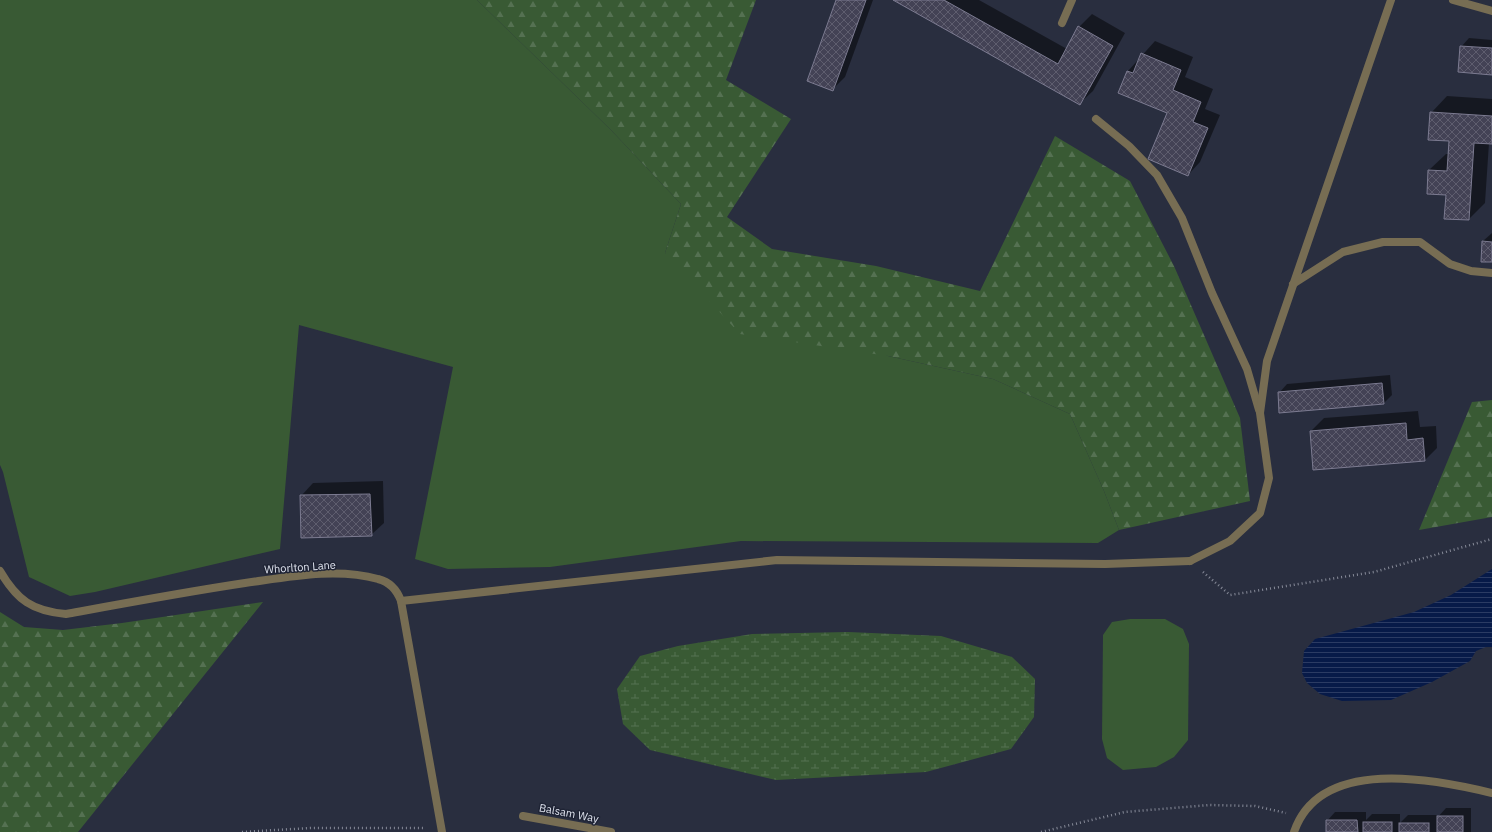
<svg xmlns="http://www.w3.org/2000/svg" width="1492" height="832" font-family="'IBM Plex Sans',sans-serif">
  <defs>
    <pattern id="forest-firs" width="22" height="20" patternUnits="userSpaceOnUse"><rect width="22" height="20" fill="#395a34"/><path d="M5 1l3.5 6h-7zM16 11l3.5 6h-7z" fill="#557152"/></pattern>
    <pattern id="wetland-marsh" width="20" height="14" patternUnits="userSpaceOnUse"><rect width="20" height="14" fill="#395a34"/><path d="M1 5h8M5 5V1M11 12h8M15 12V8" fill="none" stroke="#557152"/></pattern>
    <pattern id="water-rules" width="6" height="5" patternUnits="userSpaceOnUse"><rect width="6" height="5" fill="#071a48"/><path d="M0 2.5h6" fill="none" stroke="#2b3b63"/></pattern>
    <pattern id="building-cross-hatch" width="8" height="8" patternUnits="userSpaceOnUse"><rect width="8" height="8" fill="#434255"/><path d="M0 0l8 8M0 8l8-8" fill="none" stroke="#5e5d6e"/></pattern>
  </defs>
  <rect width="100%" height="100%" fill="#292e3f"/>
  <g fill="#395a34">
    <polygon points="0,0 477,0 611,130 681,204 665,253 888,356 993,379 1070,414 1104,491 1119,530 1098,543 741,541 550,567 448,569 415,559 453,367 299,325 280,549 95,592 70,596 29,577 3,472 0,465"/>
    <polygon points="1130,619 1165,619 1183,629 1189,644 1188,740 1174,757 1156,767 1123,770 1107,758 1102,739 1103,635 1112,622"/>
  </g>
  <g fill="url(#forest-firs)">
    <polygon points="477,0 756,0 726,80 791,119 727,217 772,249 876,266 980,291 1055,136 1130,181 1174,266 1240,418 1250,501 1119,530 1104,491 1070,414 993,379 888,356 740,334 665,253 681,204 611,130"/>
    <polygon points="1492,400 1492,517 1419,530 1472,402"/>
    <polygon points="263,602 78,832 0,832 0,612 24,627 63,630 122,623"/>
  </g>
  <polygon fill="url(#wetland-marsh)" points="848,632 941,636 1012,657 1035,679 1034,717 1011,749 926,772 776,780 650,750 623,724 617,689 640,656 678,646 752,634"/>
  <polygon fill="url(#water-rules)" points="1492,569 1492,647 1486,647 1476,651 1470,661 1432,682 1391,700 1342,701 1320,694 1307,683 1302,673 1304,651 1315,639 1414,612 1451,595"/>
  <g fill="#0007">
    <polygon points="837,0 873,0 845,77 832,90"/>
    <polygon points="895,0 979,0 1067,49 1079,27 1092,14 1125,33 1093,91 1080,103"/>
    <polygon points="1469,38 1492,40 1492,74 1461,47"/>
    <polygon points="1155,41 1193,57 1185,77 1213,89 1205,109 1220,115 1200,162 1188,175 1168,112 1119,92 1128,71"/>
    <polygon points="1447,96 1492,99 1492,143 1489,143 1485,203 1469,219 1447,194 1428,193 1429,170 1446,154 1450,154 1451,140 1431,113"/>
    <polygon points="1492,233 1492,261 1483,241"/>
    <polygon points="1390,375 1392,395 1383,404 1279,393 1287,384"/>
    <polygon points="1418,411 1420,427 1436,426 1437,448 1425,460 1311,431 1324,418"/>
    <polygon points="383,481 384,523 371,535 301,496 313,483"/>
    <polygon points="1446,808 1471,808 1471,832 1327,832 1327,821 1335,812 1366,812 1366,820 1372,814 1400,814 1400,823 1408,815 1437,815 1437,818"/>
  </g>
  <g fill="url(#building-cross-hatch)" stroke="#7c7b91">
    <polygon points="836,0 866,0 833,91 807,81"/>
    <polygon points="893,0 944,0 1058,64 1078,26 1113,46 1080,105"/>
    <polygon points="1460,46 1492,48 1492,75 1458,72"/>
    <polygon points="1141,53 1181,70 1173,90 1201,102 1193,122 1208,128 1188,176 1148,159 1167,113 1118,93 1127,71 1133,73"/>
    <polygon points="1430,112 1492,116 1492,144 1474,143 1469,220 1444,219 1446,195 1427,194 1428,170 1447,171 1449,141 1428,140"/>
    <polygon points="1482,241 1492,242 1492,262 1481,262"/>
    <polygon points="1382,383 1384,404 1279,413 1278,392"/>
    <polygon points="1406,423 1407,440 1423,438 1425,461 1313,470 1310,431"/>
    <polygon points="370,494 372,536 301,538 300,495"/>
    <rect x="1437" y="816" width="26" height="16"/>
    <polygon points="1326,820 1357,820 1358,832 1326,832"/>
    <rect x="1363" y="822" width="29" height="10"/>
    <rect x="1399" y="823" width="30" height="9"/>
  </g>
  <g fill="none" stroke-linecap="round" stroke-linejoin="round">
    <g stroke="#878b99" stroke-width="2.5" stroke-dasharray="1 3" stroke-linecap="butt">
      <polyline points="1203,572 1230,595 1374,572 1492,539"/>
      <polyline points="242,832 310,828 425,828"/>
      <polyline points="1041,832 1125,812 1209,805 1255,806 1286,813"/>
    </g>
    <g stroke="#776d53" stroke-width="8">
      <polyline points="1453,0 1492,11"/>
      <polyline points="1062,23 1072,0"/>
      <polyline points="1096,119 1129,146 1157,175 1182,218 1212,293 1247,369 1259,410"/>
      <polyline points="1293,284 1343,252 1383,242 1420,242 1450,264 1471,271 1492,273"/>
      <polyline points="1190,561 1230,541 1260,513 1269,478 1260,413 1267,361 1391,0"/>
    </g>
    <g stroke="#776d53" stroke-width="8">
      <path d="M0,571C17,600 32,611 66,614C126,603 185,592 245,583C288,577 336,567 378,579C390,582 397,590 401,601L442,832"/>
      <polyline points="401,601 777,560 1105,564 1190,561"/>
      <polyline points="523,816 611,832"/>
      <path d="M1294,832C1320,756 1434,779 1492,793"/>
    </g>
  </g>
  <g text-anchor="middle" dominant-baseline="central" stroke-width="3" stroke-linejoin="round" paint-order="stroke">
    <g font-size="11" fill="#dee2ed" stroke="#1f2435">
      <text transform="translate(300 567) rotate(-4)">Whorlton Lane</text>
      <text transform="translate(569 813) rotate(11)">Balsam Way</text>
    </g>
  </g>
</svg>
